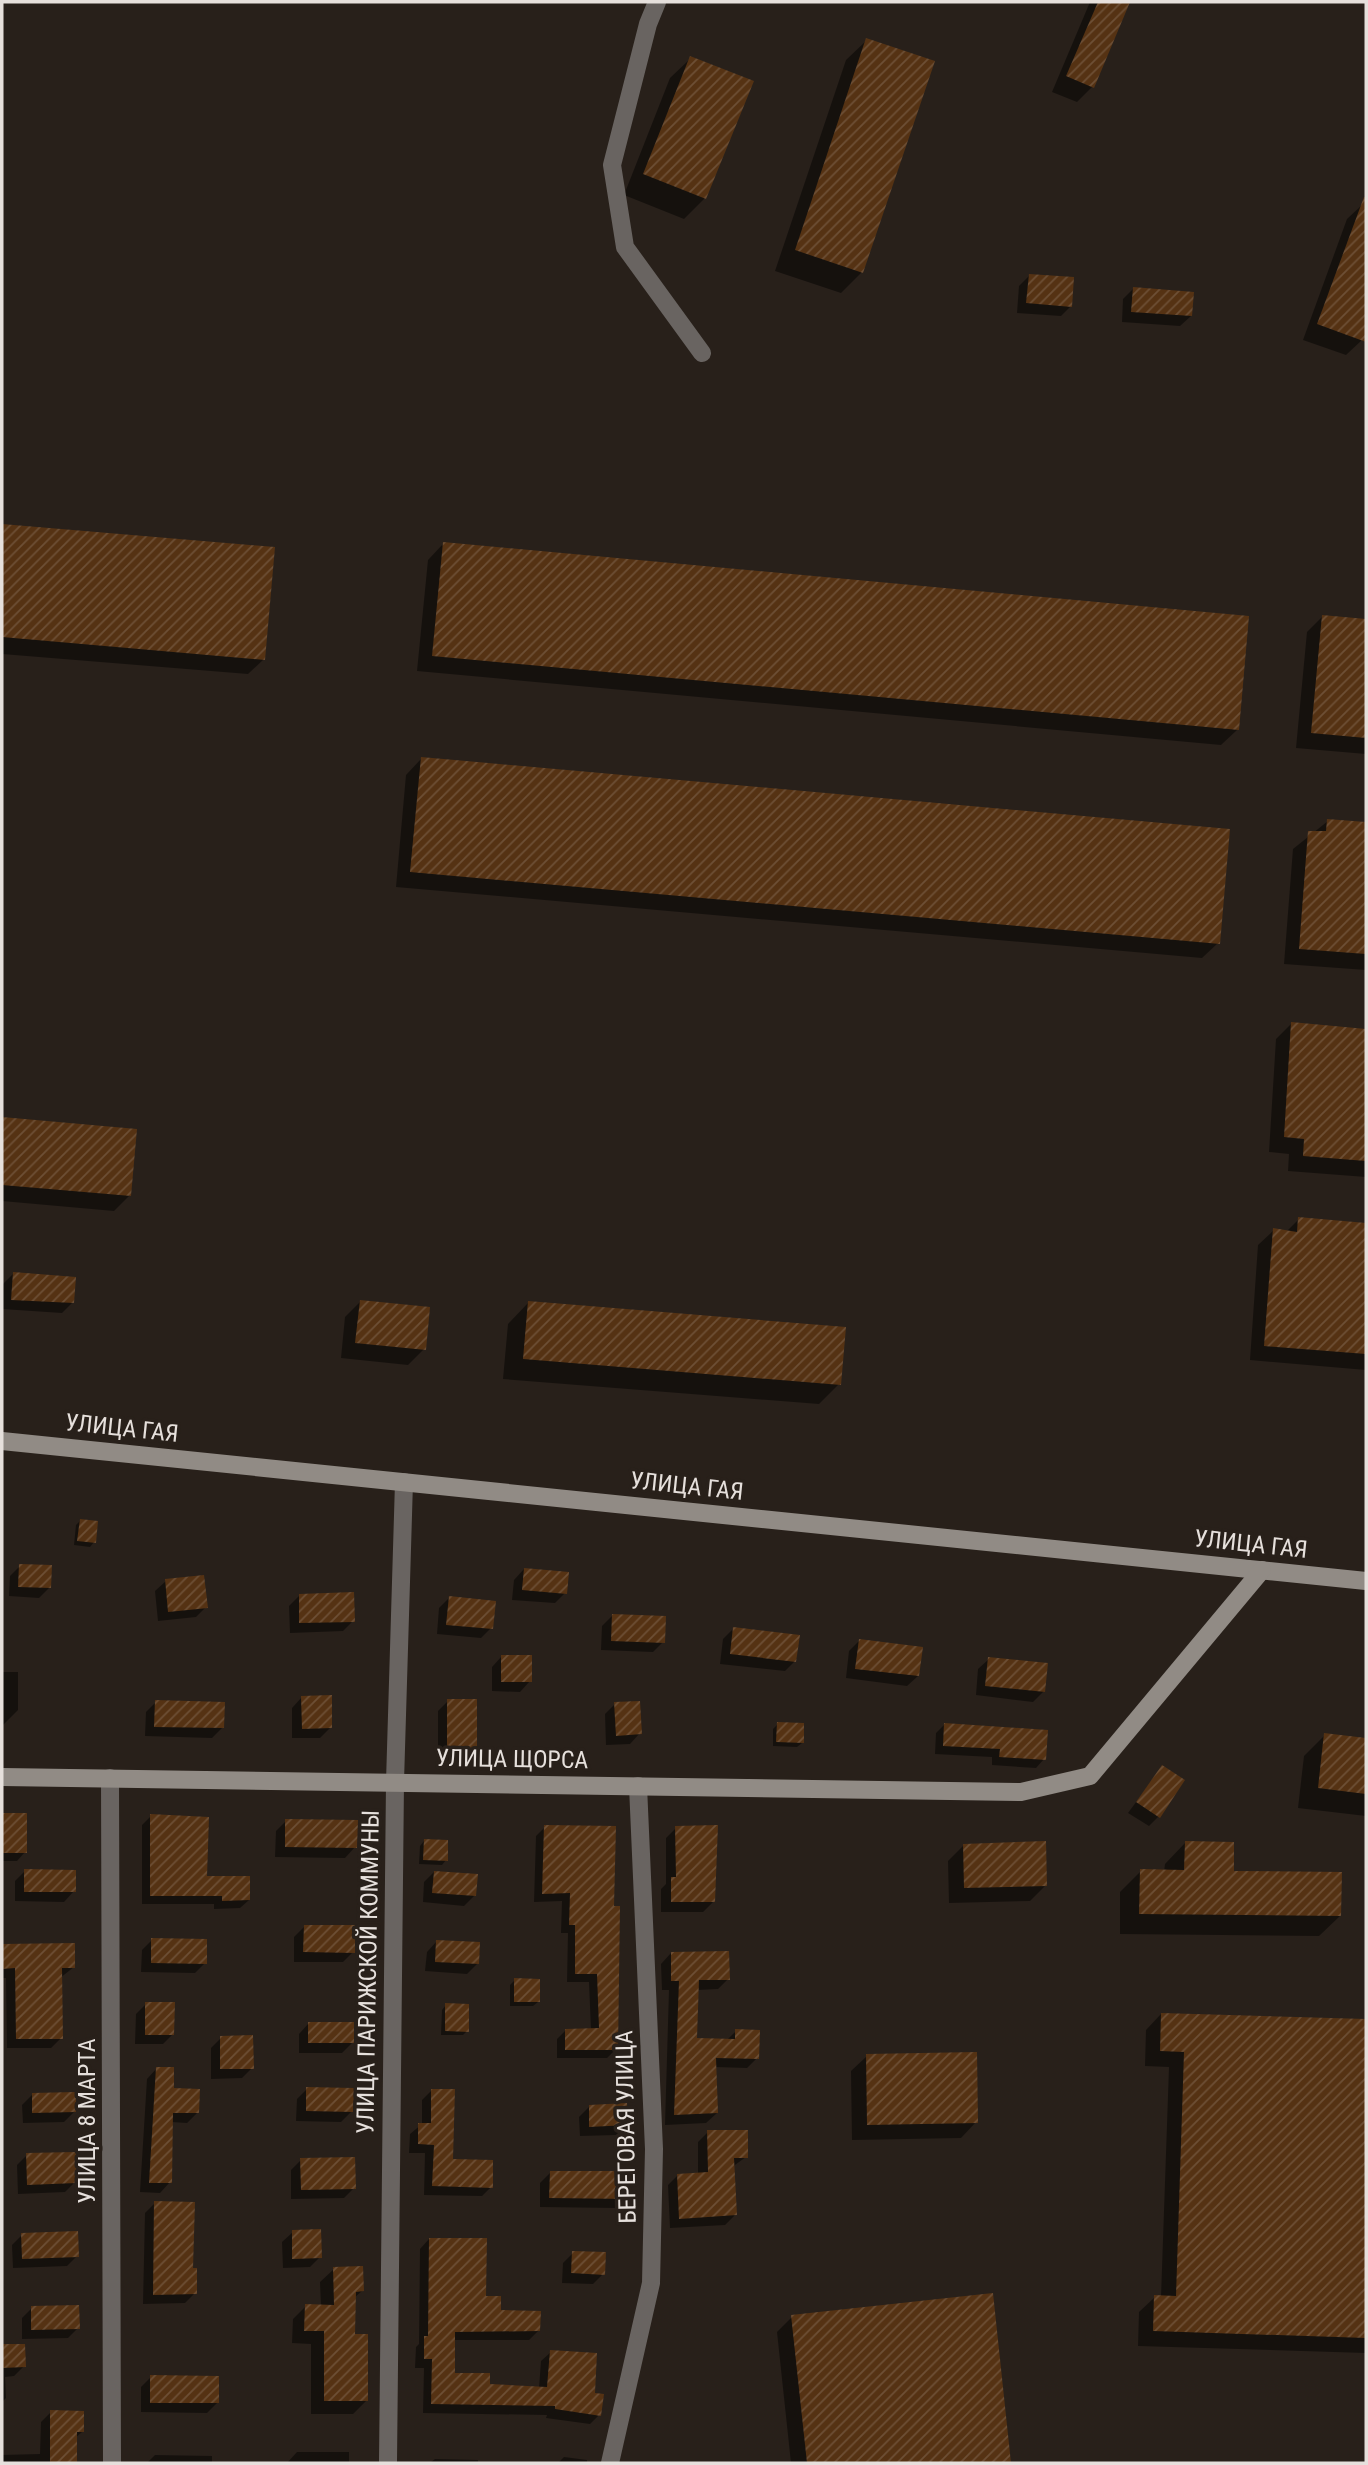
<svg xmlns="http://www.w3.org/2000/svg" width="1368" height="2465" font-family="'Roboto Condensed',sans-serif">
  <defs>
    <pattern id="building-hatch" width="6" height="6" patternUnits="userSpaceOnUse" patternTransform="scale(1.75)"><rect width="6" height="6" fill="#553213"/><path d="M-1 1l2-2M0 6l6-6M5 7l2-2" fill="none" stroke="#6d4f35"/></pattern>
  </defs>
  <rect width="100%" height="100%" fill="#28201a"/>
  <g fill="#0007">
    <polygon points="1090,2 1128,2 1092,87 1077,102 1052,92"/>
    <polygon points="867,40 862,272 841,293 775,271 846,60"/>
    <polygon points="691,58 705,198 684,219 624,195 670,78"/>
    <polygon points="1363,204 1366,205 1366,327 1362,340 1346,355 1303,340 1347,219"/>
    <polygon points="1030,275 1071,306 1061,316 1017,313 1019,286"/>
    <polygon points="1133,289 1191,316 1180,326 1122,322 1123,299"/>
    <polygon points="2,526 273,549 264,659 248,674 2,654"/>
    <polygon points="443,544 1237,730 1221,745 417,671 428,560"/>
    <polygon points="1323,616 1366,620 1366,754 1296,748 1307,632"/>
    <polygon points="421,759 1218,943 1202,958 396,887 406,775"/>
    <polygon points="1328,821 1366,824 1366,970 1284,964 1293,849"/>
    <polygon points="1291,1024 1366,1030 1366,1177 1288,1171 1289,1154 1269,1152 1276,1039"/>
    <polygon points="2,1119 135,1130 130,1195 114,1211 2,1201"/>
    <polygon points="1299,1219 1366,1224 1366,1370 1250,1360 1258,1245 1274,1230 1286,1232"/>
    <polygon points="13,1274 72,1303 62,1313 2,1309 3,1284"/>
    <polygon points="360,1302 424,1349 408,1365 341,1358 345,1317"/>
    <polygon points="528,1303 839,1384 819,1404 503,1379 508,1324"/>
    <polygon points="80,1521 94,1542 90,1547 74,1545 76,1525"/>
    <polygon points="20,1566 50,1587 39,1598 9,1596 10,1576"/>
    <polygon points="524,1569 565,1593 555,1603 512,1600 514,1580"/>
    <polygon points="166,1581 206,1607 196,1617 158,1621 155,1591"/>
    <polygon points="299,1596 353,1621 343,1631 290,1633 289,1606"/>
    <polygon points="449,1598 491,1628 481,1638 437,1634 439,1608"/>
    <polygon points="612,1616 663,1642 653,1652 601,1650 602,1626"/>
    <polygon points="733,1629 795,1661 785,1671 720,1664 723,1639"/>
    <polygon points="860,1640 918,1676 907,1686 846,1678 849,1651"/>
    <polygon points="502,1656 530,1681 520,1692 492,1691 492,1667"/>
    <polygon points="989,1659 1044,1691 1033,1702 976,1695 978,1669"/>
    <polygon points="2,1672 18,1672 18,1710 2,1726"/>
    <polygon points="302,1697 331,1727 320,1738 292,1738 292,1708"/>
    <polygon points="448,1701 475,1752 465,1762 438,1762 438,1711"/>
    <polygon points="156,1702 222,1728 212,1738 145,1736 146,1712"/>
    <polygon points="615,1704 640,1733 630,1744 606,1745 605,1714"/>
    <polygon points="778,1724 802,1743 797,1747 773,1746 773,1729"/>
    <polygon points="945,1724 1044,1759 1036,1768 992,1765 992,1757 935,1754 936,1733"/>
    <polygon points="1325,1735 1366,1740 1366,1816 1298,1808 1304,1756"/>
    <polygon points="1162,1767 1159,1816 1149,1826 1128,1813"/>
    <polygon points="25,1814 25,1852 17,1861 2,1861 2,1815"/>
    <polygon points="151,1816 205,1878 249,1900 240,1908 214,1909 214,1904 142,1904 142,1825"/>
    <polygon points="286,1821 355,1847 345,1858 275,1857 276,1831"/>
    <polygon points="545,1827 612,1907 616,2049 607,2058 557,2058 557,2039 565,2031 591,2030 589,1982 567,1982 568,1933 561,1933 562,1901 534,1902 536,1836"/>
    <polygon points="676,1828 713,1902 703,1912 661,1912 661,1889 666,1884 666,1838"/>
    <polygon points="424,1841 446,1860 442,1865 419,1864 420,1846"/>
    <polygon points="1185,1843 1232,1872 1340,1916 1319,1936 1120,1934 1120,1892 1141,1871 1164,1872 1165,1864"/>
    <polygon points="964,1845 1046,1885 1030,1901 949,1903 948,1861"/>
    <polygon points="25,1871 74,1891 64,1902 15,1901 15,1881"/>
    <polygon points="434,1872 474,1896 464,1906 423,1902 424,1882"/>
    <polygon points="304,1927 353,1952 343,1962 294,1962 294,1937"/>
    <polygon points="152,1940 205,1963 195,1973 141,1972 142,1950"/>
    <polygon points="437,1941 477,1964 467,1974 425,1971 427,1952"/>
    <polygon points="74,1945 74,1967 60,1978 61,2038 51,2048 7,2048 6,1978 2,1978 2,1946"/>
    <polygon points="671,1953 728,1979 718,1989 697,1990 695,2039 727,2040 736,2031 757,2058 747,2068 715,2067 717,2113 706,2123 665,2125 669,1990 662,1990 661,1964"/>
    <polygon points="515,1980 538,2002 533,2006 510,2006 510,1985"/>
    <polygon points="146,2004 173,2034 163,2044 135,2044 136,2014"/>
    <polygon points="446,2005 467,2031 463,2035 441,2035 442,2010"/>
    <polygon points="1161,2014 1366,2020 1366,2353 1138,2346 1139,2312 1155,2297 1161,2297 1169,2067 1145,2066 1146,2030"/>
    <polygon points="309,2023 352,2043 342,2053 299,2053 299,2034"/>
    <polygon points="221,2038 252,2068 242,2078 211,2079 211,2048"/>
    <polygon points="867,2056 976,2122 961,2138 852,2140 851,2071"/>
    <polygon points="157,2068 172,2090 197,2113 187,2123 171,2122 170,2182 160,2193 140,2192 147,2079"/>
    <polygon points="307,2089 351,2112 341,2122 296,2121 297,2099"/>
    <polygon points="432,2090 451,2161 491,2187 482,2196 424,2195 425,2153 409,2153 410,2134 422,2124 422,2100"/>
    <polygon points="32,2095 74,2112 64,2122 23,2123 22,2105"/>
    <polygon points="590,2106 626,2124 616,2135 580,2136 579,2117"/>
    <polygon points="708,2132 746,2157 732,2167 735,2215 725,2225 670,2228 668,2185 678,2175 698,2174 698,2142"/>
    <polygon points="27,2155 75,2182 65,2192 18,2194 17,2165"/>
    <polygon points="301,2160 354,2188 344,2198 291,2199 291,2170"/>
    <polygon points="550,2173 627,2198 617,2208 540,2207 540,2183"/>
    <polygon points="155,2203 191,2270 195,2293 185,2303 143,2304 145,2213"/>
    <polygon points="293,2232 320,2257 310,2267 283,2268 282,2242"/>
    <polygon points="22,2235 77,2256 67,2266 13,2268 12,2245"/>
    <polygon points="429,2239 499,2312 539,2330 529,2340 453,2340 453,2374 488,2386 539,2388 541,2361 551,2352 593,2395 599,2415 590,2424 546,2418 547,2415 423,2413 424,2368 415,2368 416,2347 419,2344 420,2249"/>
    <polygon points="573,2253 603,2274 593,2284 562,2283 563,2263"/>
    <polygon points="334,2269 362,2291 354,2298 353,2336 366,2401 353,2414 311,2414 311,2344 292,2343 293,2319 306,2306 321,2306 320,2282"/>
    <polygon points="991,2295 1009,2463 791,2463 777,2332 792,2317"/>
    <polygon points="32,2308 78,2328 68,2338 22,2339 22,2318"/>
    <polygon points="23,2345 24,2366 14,2376 5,2377 6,2398 2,2402 2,2346"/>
    <polygon points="151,2377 217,2403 207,2413 141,2412 141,2387"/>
    <polygon points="51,2412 82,2432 75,2438 76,2463 2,2463 2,2455 40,2454 41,2422"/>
    <polygon points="297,2452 349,2452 349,2463 287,2463"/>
    <polygon points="155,2455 212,2456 212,2463 147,2463"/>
    <polygon points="564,2457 587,2460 587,2463 558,2463"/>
    <polygon points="435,2459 478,2460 478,2463 430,2463"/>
  </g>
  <g fill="url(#building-hatch)">
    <polygon points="1098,2 1130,2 1094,88 1066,76"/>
    <polygon points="866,38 935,61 863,273 795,250"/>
    <polygon points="690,56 754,81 706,199 643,174"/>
    <polygon points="1364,197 1366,197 1366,342 1317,324"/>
    <polygon points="1029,274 1074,277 1072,307 1026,303"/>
    <polygon points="1133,287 1194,292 1192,316 1131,312"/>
    <polygon points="2,524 275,547 265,660 2,637"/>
    <polygon points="443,542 1249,616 1239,730 432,656"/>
    <polygon points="1322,615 1366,619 1366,738 1311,733"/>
    <polygon points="421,757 1230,829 1220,944 410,872"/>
    <polygon points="1327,819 1366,822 1366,954 1299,949 1308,831 1326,831"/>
    <polygon points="1291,1022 1366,1029 1366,1161 1303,1156 1304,1139 1284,1137"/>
    <polygon points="2,1117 137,1129 131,1196 2,1185"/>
    <polygon points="1298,1217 1366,1223 1366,1354 1264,1346 1273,1228 1297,1232"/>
    <polygon points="13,1272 76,1277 74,1303 11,1300"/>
    <polygon points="360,1300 430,1307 426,1350 355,1343"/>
    <polygon points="528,1301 846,1327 841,1385 523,1359"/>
    <polygon points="80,1519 98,1521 96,1543 77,1541"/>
    <polygon points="19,1564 52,1565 51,1588 18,1587"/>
    <polygon points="524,1568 569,1572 567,1594 522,1590"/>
    <polygon points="204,1575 208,1608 168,1612 165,1579"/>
    <polygon points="354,1592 355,1622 299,1623 299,1594"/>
    <polygon points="449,1596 496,1601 493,1629 446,1625"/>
    <polygon points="612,1614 666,1616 665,1643 611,1641"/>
    <polygon points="733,1627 800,1635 796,1662 730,1654"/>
    <polygon points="859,1639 923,1647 919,1676 855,1669"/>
    <rect x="501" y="1655" width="31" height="27"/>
    <polygon points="988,1657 1048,1663 1045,1692 985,1686"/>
    <polygon points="332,1695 332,1728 302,1729 301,1696"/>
    <rect x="447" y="1699" width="30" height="53"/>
    <polygon points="155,1700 225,1702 224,1728 154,1727"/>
    <polygon points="640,1701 642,1734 616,1736 614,1702"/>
    <polygon points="777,1722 804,1723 804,1743 776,1742"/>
    <polygon points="944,1723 1048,1730 1046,1760 999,1757 1000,1749 943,1746"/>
    <polygon points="1324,1733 1366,1738 1366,1794 1318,1788"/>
    <polygon points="1162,1765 1185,1780 1160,1818 1136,1802"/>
    <rect x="2" y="1813" width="25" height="40"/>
    <polygon points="150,1814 209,1817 207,1876 250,1876 250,1900 222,1901 222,1896 150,1896"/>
    <polygon points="285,1819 358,1820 357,1848 285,1847"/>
    <polygon points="544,1825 616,1826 614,1906 620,1906 618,2050 565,2050 565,2029 599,2028 597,1974 575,1974 575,1925 569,1925 570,1893 542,1894"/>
    <polygon points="718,1825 715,1902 671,1902 671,1877 676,1877 675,1826"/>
    <polygon points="424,1839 448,1840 448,1861 423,1860"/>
    <polygon points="1046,1841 1047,1886 964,1888 963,1844"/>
    <polygon points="1185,1841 1234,1842 1234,1871 1342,1872 1341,1916 1139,1914 1140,1869 1184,1870"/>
    <polygon points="24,1869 76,1870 76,1892 24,1892"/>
    <polygon points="434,1871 478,1874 476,1896 432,1893"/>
    <polygon points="304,1925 355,1925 355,1953 303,1952"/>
    <polygon points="151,1938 207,1939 207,1964 151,1963"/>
    <polygon points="436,1940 480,1942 479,1964 435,1962"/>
    <polygon points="75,1943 75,1968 62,1968 63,2039 16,2039 15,1968 2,1969 2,1944"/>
    <polygon points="729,1951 730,1980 699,1980 697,2038 735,2039 735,2029 760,2030 759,2059 716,2058 718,2113 674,2115 679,1981 671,1981 671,1952"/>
    <polygon points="514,1978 540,1979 540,2002 514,2002"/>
    <polygon points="145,2002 175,2002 174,2035 145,2035"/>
    <polygon points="445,2003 469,2004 469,2032 445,2031"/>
    <polygon points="1161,2013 1366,2019 1366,2338 1153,2331 1154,2295 1176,2296 1184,2052 1160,2051"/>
    <rect x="308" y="2022" width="46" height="21"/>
    <polygon points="253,2035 254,2069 220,2069 220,2036"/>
    <polygon points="977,2052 978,2123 867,2125 866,2054"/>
    <polygon points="156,2067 174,2067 174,2088 200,2089 199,2113 173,2113 172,2183 149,2183"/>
    <polygon points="306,2087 354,2088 353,2112 306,2111"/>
    <polygon points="431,2089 455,2089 453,2159 493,2160 493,2188 432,2186 434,2145 418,2144 418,2123 431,2123"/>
    <polygon points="76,2092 76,2112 32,2113 32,2093"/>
    <polygon points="627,2103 628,2125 589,2127 589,2105"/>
    <polygon points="707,2130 748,2130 748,2158 734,2158 737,2215 679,2219 677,2174 708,2172"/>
    <polygon points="76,2152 77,2183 27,2185 26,2153"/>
    <polygon points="355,2157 356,2189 301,2190 300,2158"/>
    <polygon points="550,2171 629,2171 629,2199 549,2198"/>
    <polygon points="154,2201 195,2202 193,2268 197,2268 197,2294 153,2295"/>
    <polygon points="321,2229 322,2258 292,2259 292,2230"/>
    <polygon points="78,2231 79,2257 22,2259 21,2233"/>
    <polygon points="429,2238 487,2238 486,2296 501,2296 501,2310 541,2311 540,2331 455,2332 455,2373 490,2373 490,2384 547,2387 550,2350 597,2353 595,2393 604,2394 601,2416 555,2409 555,2406 431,2404 432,2359 424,2359 424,2336 428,2336"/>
    <polygon points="572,2251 606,2252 605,2275 571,2273"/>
    <polygon points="363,2266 364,2291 356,2292 355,2334 368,2334 368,2401 324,2401 324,2331 304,2331 305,2304 334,2305 333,2267"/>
    <polygon points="993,2293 1011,2463 807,2463 791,2315"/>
    <polygon points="79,2305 80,2329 31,2330 31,2306"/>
    <polygon points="2,2344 25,2344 26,2367 2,2368"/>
    <polygon points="150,2375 219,2376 219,2403 150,2403"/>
    <polygon points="50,2410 84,2411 84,2432 77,2432 77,2463 50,2463"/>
  </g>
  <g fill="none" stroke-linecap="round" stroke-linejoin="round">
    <g stroke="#696461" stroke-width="18">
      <polyline points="657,2 648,24 612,165 625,247 702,353"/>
      <polyline points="110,1778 112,2463"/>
      <polyline points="388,2463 395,1782 404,1482"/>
      <polyline points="610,2463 651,2283 654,2149 638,1786"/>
    </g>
    <g stroke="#918b85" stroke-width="18">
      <polyline points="2,1441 1366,1581"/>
      <polyline points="2,1777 1021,1792 1090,1776 1262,1570"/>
    </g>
  </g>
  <g text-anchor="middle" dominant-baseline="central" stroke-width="7" stroke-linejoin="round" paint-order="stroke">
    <g font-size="24" fill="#e6e0dc" stroke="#28201a">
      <text transform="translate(122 1428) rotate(6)">УЛИЦА ГАЯ</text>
      <text transform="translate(687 1486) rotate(6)">УЛИЦА ГАЯ</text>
      <text transform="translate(1251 1544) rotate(6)">УЛИЦА ГАЯ</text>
      <text transform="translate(512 1759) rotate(1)">УЛИЦА ЩОРСА</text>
      <text transform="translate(368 1972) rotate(-89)">УЛИЦА ПАРИЖСКОЙ КОММУНЫ</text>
      <text transform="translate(87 2121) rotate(-90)">УЛИЦА 8 МАРТА</text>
      <text transform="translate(626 2127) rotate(-91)">БЕРЕГОВАЯ УЛИЦА</text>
    </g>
  </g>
  <rect width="1368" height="2465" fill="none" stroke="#e6e0dc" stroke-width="7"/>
</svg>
